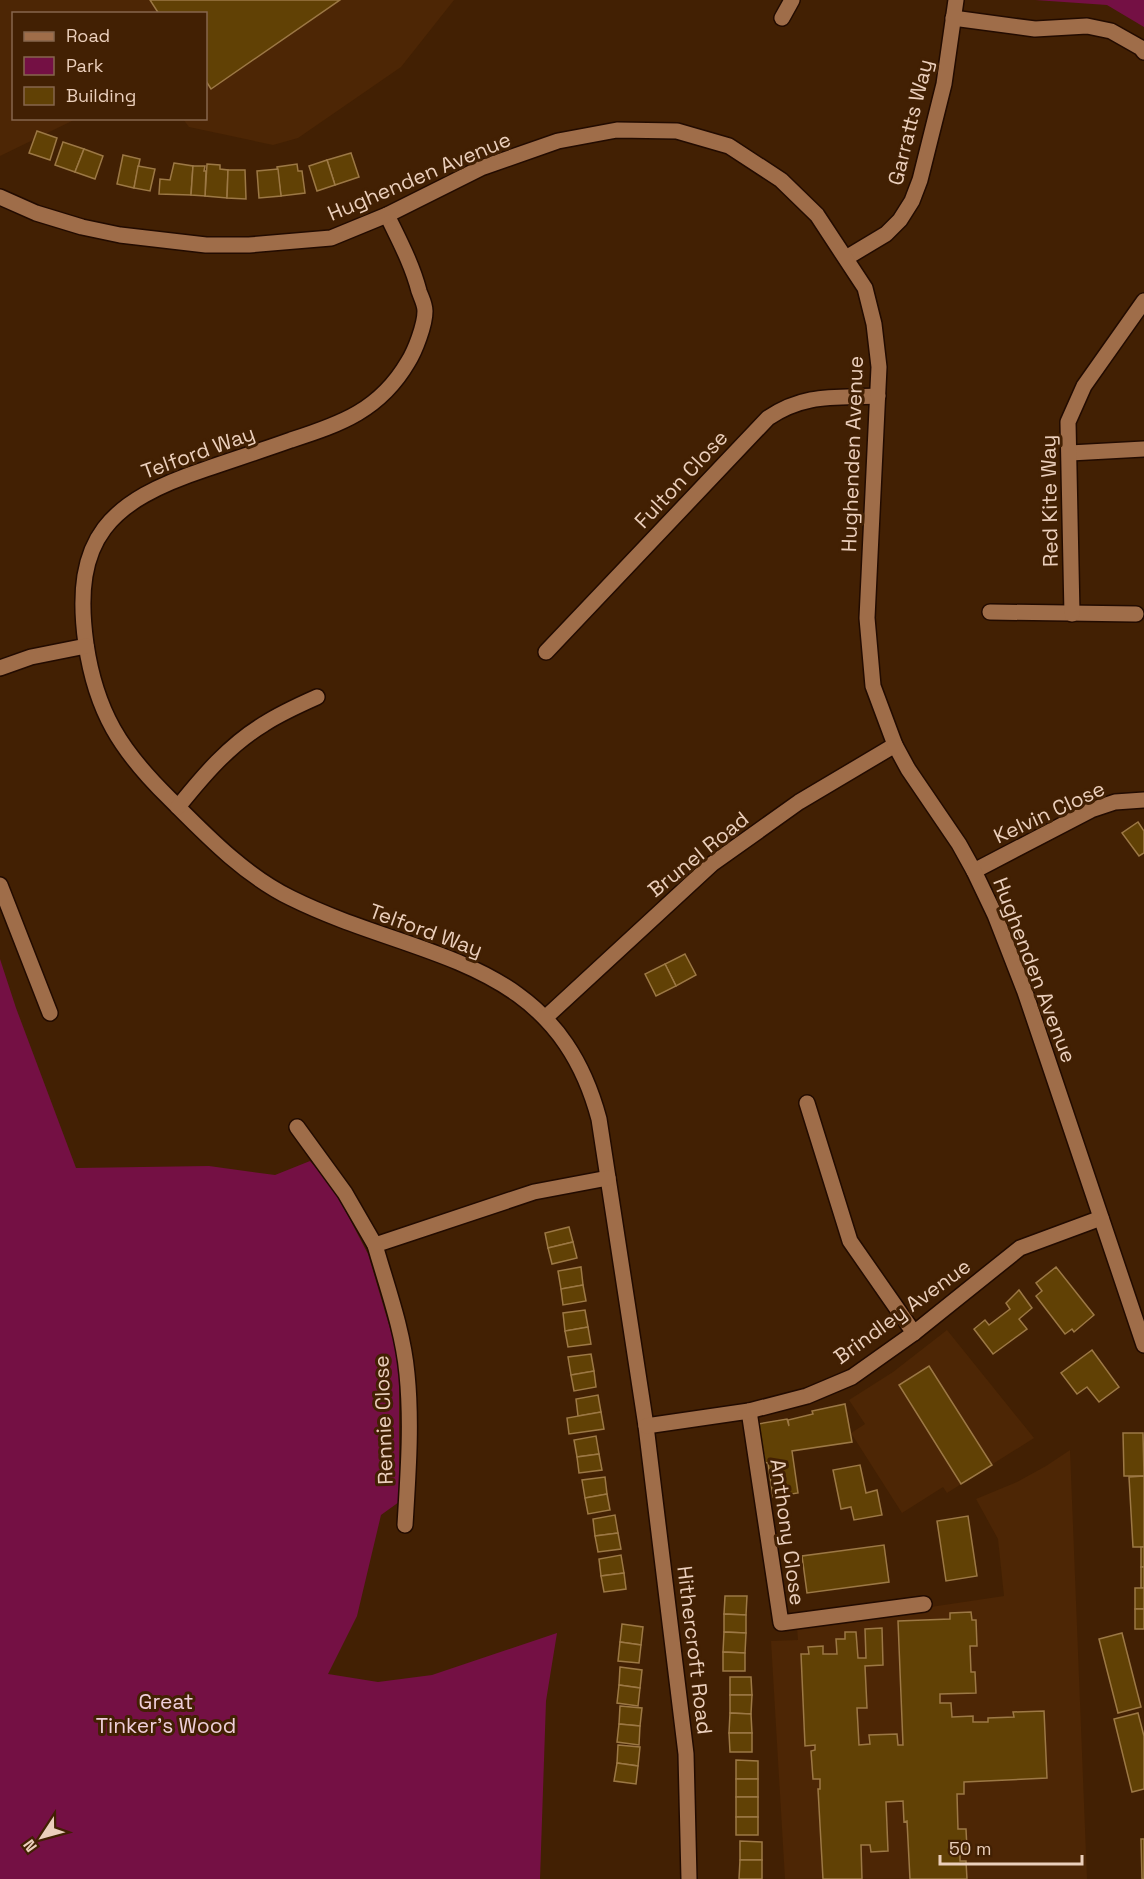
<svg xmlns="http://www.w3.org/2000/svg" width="1144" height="1879" font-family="'Space Grotesk',sans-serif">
  <rect width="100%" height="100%" fill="#422003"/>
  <g fill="#4d2605">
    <polygon points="0,0 454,0 401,67 298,138 273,145 189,127 183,119 206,118 206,14 14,14 14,118 76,119 0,156"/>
    <polygon points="947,1330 1034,1438 947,1493 943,1487 902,1513 851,1433 865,1424 849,1400 893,1372"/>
    <polygon points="1070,1450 1087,1879 785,1879 771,1641 798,1640 797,1627 1004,1596 998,1539 976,1499 1017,1482 1046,1466"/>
  </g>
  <g fill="#741044">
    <polygon points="1035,0 1144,0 1144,27 1107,5"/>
    <polygon points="0,959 16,1008 76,1168 209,1166 275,1175 310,1161 334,1189 368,1254 399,1359 399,1502 381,1515 357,1616 328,1674 378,1682 432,1675 557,1633 546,1701 540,1879 0,1879"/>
  </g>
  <g fill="#614105" stroke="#9c7845" stroke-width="1.5">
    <polygon points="150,0 340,0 211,89 206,81 206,14 159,14"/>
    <polygon points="37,131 57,138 50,160 29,153"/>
    <polygon points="63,142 84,149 75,172 55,165"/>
    <polygon points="84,149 103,156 95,179 75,172"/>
    <polygon points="351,153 359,177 335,185 327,160"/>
    <polygon points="123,155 140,159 134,188 117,184"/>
    <polygon points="327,160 335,185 317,191 309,166"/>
    <polygon points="174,163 193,166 191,195 159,194 160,179 170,180"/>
    <polygon points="207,164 220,165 220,169 228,170 227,198 205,196"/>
    <polygon points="297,164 298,171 302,171 305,193 281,196 277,167"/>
    <polygon points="138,166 155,169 150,191 134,188"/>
    <polygon points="193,166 205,166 204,171 206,171 205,196 191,195"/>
    <polygon points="278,169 281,196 259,198 257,171"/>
    <polygon points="228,170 245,170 246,199 227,198"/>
    <polygon points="1138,822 1144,831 1144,853 1139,856 1122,833"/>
    <polygon points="685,954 696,975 676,986 665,964"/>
    <polygon points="665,964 676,986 656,996 645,974"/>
    <polygon points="569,1227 573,1242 548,1248 545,1233"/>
    <polygon points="573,1242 577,1258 552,1264 548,1248"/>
    <polygon points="581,1267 583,1285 561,1289 558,1271"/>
    <polygon points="1056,1267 1094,1315 1074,1332 1072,1329 1065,1334 1036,1296 1042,1291 1036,1283"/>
    <polygon points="583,1285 586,1301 563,1305 561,1289"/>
    <polygon points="1019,1290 1032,1308 1019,1319 1027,1329 993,1354 974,1329 985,1320 989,1325 1010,1309 1006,1303"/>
    <polygon points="585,1310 588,1327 565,1331 563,1313"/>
    <polygon points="588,1327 591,1344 568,1347 565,1331"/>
    <polygon points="1092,1350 1119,1387 1099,1402 1087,1387 1077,1394 1061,1373"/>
    <polygon points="591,1354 594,1371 571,1375 568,1357"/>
    <polygon points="929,1366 992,1465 961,1484 899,1385"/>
    <polygon points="594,1371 596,1387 574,1391 571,1375"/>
    <polygon points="598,1395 601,1412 578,1416 576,1399"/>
    <polygon points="845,1404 852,1442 792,1451 798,1493 773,1497 768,1463 772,1462 765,1463 758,1424 787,1419 789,1426 788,1420 813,1414 812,1411"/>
    <polygon points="601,1412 604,1429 569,1434 567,1418"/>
    <polygon points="1123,1433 1143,1433 1144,1476 1124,1476"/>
    <polygon points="596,1436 599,1454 577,1457 574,1440"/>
    <polygon points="599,1454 602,1470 579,1473 577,1457"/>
    <polygon points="860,1465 866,1493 877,1490 882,1515 854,1520 851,1507 841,1509 833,1470"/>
    <polygon points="1144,1476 1144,1547 1133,1547 1129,1477"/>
    <polygon points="605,1477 607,1494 585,1498 582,1480"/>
    <polygon points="607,1494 610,1510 588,1514 585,1498"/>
    <polygon points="615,1515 618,1533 595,1536 593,1519"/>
    <polygon points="968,1516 977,1576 946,1581 937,1521"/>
    <polygon points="618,1533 621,1549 598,1552 595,1536"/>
    <polygon points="884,1545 889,1582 807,1593 802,1556"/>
    <rect x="1141" y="1547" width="3" height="20"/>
    <polygon points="621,1555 624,1573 601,1576 599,1559"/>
    <rect x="1141" y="1567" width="3" height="21"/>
    <polygon points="624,1573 626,1589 604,1592 601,1576"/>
    <rect x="1135" y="1588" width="9" height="21"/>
    <polygon points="725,1596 747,1596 746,1615 724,1614"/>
    <rect x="1135" y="1609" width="9" height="20"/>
    <polygon points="971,1612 972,1620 976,1620 977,1646 970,1646 971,1672 975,1672 976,1693 940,1694 940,1703 951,1703 952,1717 973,1716 973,1722 988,1722 988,1718 1014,1717 1013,1712 1044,1711 1047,1778 964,1782 964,1794 957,1794 958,1829 966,1829 967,1849 960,1849 960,1861 966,1861 967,1879 910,1879 907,1821 904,1822 903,1801 886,1802 888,1851 871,1852 870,1845 861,1845 862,1879 823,1879 818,1789 820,1789 820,1779 813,1779 811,1751 815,1750 815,1745 805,1746 801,1654 809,1654 808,1647 823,1646 823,1654 837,1654 836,1639 845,1639 845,1632 856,1632 858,1658 866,1658 865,1629 882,1628 883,1665 865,1666 867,1708 857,1708 859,1745 870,1744 869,1735 897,1734 898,1745 903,1745 898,1621 950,1619 950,1613"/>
    <polygon points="724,1614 746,1615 746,1633 724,1632"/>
    <polygon points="622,1624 643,1627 641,1645 620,1642"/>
    <polygon points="724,1632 746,1633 745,1653 723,1652"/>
    <polygon points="1122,1633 1141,1707 1118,1713 1099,1639"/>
    <polygon points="620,1642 641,1645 639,1663 618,1661"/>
    <polygon points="723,1652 745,1653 745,1671 723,1671"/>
    <polygon points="620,1667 642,1670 640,1688 619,1685"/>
    <polygon points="730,1677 751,1677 752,1695 730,1695"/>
    <polygon points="619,1685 640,1688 638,1706 617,1703"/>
    <polygon points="730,1695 752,1695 751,1714 730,1713"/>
    <polygon points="620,1706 642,1708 640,1726 619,1724"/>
    <polygon points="730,1713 751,1714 752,1733 729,1733"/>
    <polygon points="1138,1713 1144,1736 1144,1789 1132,1792 1114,1719"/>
    <polygon points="619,1724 640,1726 639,1745 617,1742"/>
    <polygon points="729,1733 752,1733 752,1752 730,1752"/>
    <polygon points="618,1745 640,1747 638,1766 617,1763"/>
    <polygon points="736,1760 758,1761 758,1779 736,1779"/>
    <polygon points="617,1763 638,1766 636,1784 614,1781"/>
    <rect x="736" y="1779" width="22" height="18"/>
    <rect x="736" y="1797" width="22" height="20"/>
    <rect x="736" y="1817" width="22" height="18"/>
    <polygon points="1141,1839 1144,1839 1144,1879 1142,1879"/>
    <polygon points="740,1841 762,1842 762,1860 740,1860"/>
    <polygon points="740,1860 762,1860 762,1879 739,1879"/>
  </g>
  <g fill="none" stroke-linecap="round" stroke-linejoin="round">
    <defs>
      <g id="minor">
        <polyline points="782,18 792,0"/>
        <polyline points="953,18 1035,29 1087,26 1111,31 1141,48 1144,52"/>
        <path d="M387,215C399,240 412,264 419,291C421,297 425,304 425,311C425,325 415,351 408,362C380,410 341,424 291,440C263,450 235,459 206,469C110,501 71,537 86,644C96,712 121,751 169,798C206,835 244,875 291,898C418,961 555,954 599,1119L646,1426L686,1754L689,1879"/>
        <polyline points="846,258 886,234 900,220 912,201 920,180 944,84 956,0"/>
        <polyline points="1070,453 1144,449"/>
        <polyline points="990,612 1136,614"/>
        <polyline points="1072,614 1068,422 1084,386 1144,301"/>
        <path d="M546,652L768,418C805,393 835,398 878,396"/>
        <polyline points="0,668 31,657 86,646"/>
        <path d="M178,807C203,776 229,745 264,724C281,713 299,705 317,697"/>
        <polyline points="974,871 1091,810 1115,802 1144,800"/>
        <polyline points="0,885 50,1013"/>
        <polyline points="545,1018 712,864 799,802 895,745"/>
        <polyline points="807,1103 850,1241 914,1333"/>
        <polyline points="297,1127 345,1193 375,1245 534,1192 608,1178"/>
        <path d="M375,1245C387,1287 403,1330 407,1374C412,1424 408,1475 405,1525"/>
        <polyline points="749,1411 781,1623 924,1604"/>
        <polyline points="646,1426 749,1411 807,1396 852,1377 914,1333 1020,1248 1101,1218"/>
      </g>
      <polyline id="tertiary" points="0,197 36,213 82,227 120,235 206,245 249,245 331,238 387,215 481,168 558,141 617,130 677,131 729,146 781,180 817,215 865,288 874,324 879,367 867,618 873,686 895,745 908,769 959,844 974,871 995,915 1025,992 1144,1345"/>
    </defs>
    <use href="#minor" stroke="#220b00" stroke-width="18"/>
    <use href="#tertiary" stroke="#220b00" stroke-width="18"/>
    <use href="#minor" stroke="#9f6d49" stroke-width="15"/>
    <use href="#tertiary" stroke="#9f6d49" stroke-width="15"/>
  </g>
  <g text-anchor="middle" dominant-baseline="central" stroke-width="6" stroke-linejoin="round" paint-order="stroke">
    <g font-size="21" fill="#ebcfbc" stroke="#422003">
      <text transform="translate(910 122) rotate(-76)">Garratts Way</text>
      <text transform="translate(419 176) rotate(-23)">Hughenden Avenue</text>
      <text transform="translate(198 452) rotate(-20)">Telford Way</text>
      <text transform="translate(852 454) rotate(-88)">Hughenden Avenue</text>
      <text transform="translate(681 479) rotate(-47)">Fulton Close</text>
      <text transform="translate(1049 501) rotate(-91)">Red Kite Way</text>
      <text transform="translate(1049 812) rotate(-25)">Kelvin Close</text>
      <text transform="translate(698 854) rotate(-39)">Brunel Road</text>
      <text transform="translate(426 930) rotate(20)">Telford Way</text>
      <text transform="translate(1035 970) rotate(69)">Hughenden Avenue</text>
      <text transform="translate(902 1311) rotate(-36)">Brindley Avenue</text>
      <text transform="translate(383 1420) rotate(-92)">Rennie Close</text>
      <text transform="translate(788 1532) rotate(82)">Anthony Close</text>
      <text transform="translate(695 1650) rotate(83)">Hithercroft Road</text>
    </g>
    <g font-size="21" fill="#efcfda" stroke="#422003">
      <text x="166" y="1701">Great<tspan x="166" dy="24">Tinker's Wood</tspan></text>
    </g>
  </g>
  <rect x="12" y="12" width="195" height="108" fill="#422003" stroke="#86664d" stroke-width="1.5"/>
  <rect x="24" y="32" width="30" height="9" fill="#9f6d49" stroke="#86664d" stroke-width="1.5"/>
  <text x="66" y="42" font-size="18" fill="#ebcfbc">Road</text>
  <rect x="24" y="57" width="30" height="18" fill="#741044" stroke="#86664d" stroke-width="1.5"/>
  <text x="66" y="72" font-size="18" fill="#ebcfbc">Park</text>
  <rect x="24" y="87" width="30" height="18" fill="#614105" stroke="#86664d" stroke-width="1.5"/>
  <text x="66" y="102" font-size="18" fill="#ebcfbc">Building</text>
  <g transform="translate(42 1837) rotate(234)" stroke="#422003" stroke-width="4.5" paint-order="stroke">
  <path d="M0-4.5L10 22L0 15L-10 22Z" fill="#ebcfbc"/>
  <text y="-9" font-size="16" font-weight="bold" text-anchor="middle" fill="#ebcfbc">N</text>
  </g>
  <path d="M940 1855v9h142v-9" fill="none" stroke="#ebcfbc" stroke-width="3"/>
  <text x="949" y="1855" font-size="18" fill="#ebcfbc" stroke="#422003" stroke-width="4.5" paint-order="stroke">50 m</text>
</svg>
